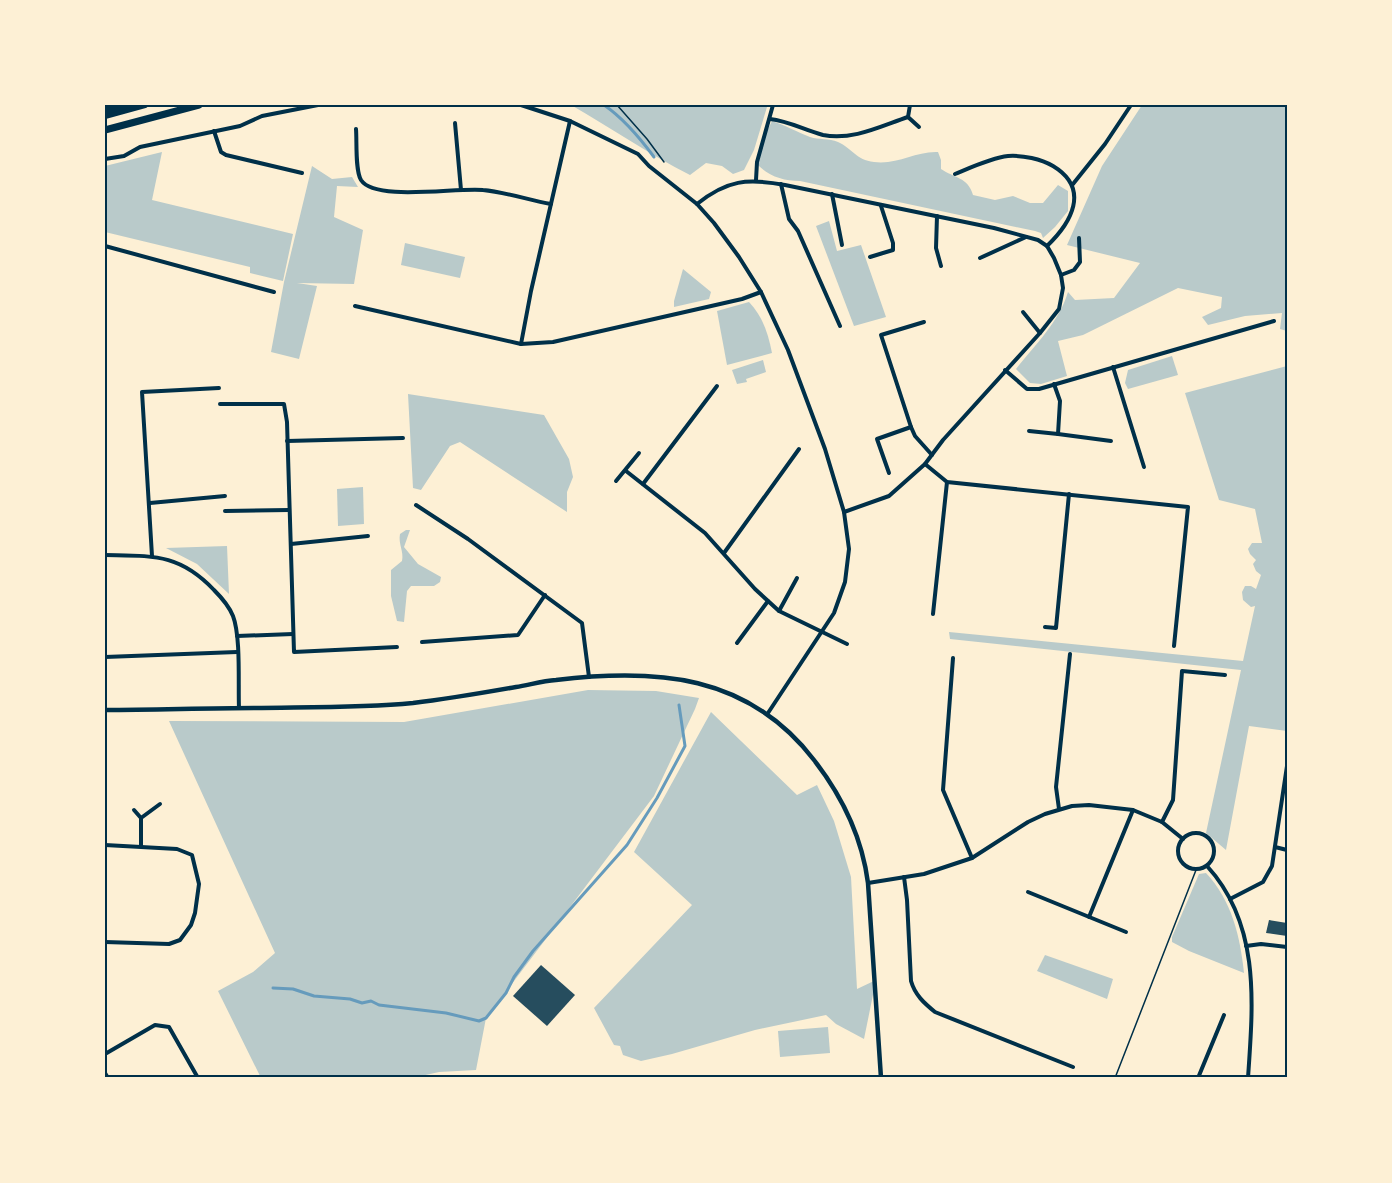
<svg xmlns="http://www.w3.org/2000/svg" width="1392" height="1183" font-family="'Space Grotesk',sans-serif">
  <rect width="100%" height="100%" fill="#fdf0d5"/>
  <g fill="#b9caca">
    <path d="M571,105H767V107L754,150L744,170L733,174L722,166L706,163L690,175C649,154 611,128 571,105Z"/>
    <path d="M1142,105H1287V331L1280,329L1282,313L1245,316L1208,325L1202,317L1221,308L1222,297L1178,288L1083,335L1058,341L1067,376L1041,384L1030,383L1016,369C1035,345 1059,322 1068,292L1075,300L1114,298L1140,263L1067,245L1102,166Z"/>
    <path d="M772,121C785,125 797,132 810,137C819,140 829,138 838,142C852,148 856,160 874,162C898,165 915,151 938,152L941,160V169C954,178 968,177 973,195L995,200L1013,196L1030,203H1043L1058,185L1068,191V211L1055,227L1043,238L1041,233L1035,231L800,181C783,181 768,176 757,164L764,137Z"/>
    <polygon points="162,152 152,200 293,234 283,281 250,273 250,267 105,232 105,166"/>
    <polygon points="312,166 332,179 352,177 358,187 337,186 334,217 363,230 354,284 297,283 317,286 299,359 271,352 284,282"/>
    <polygon points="829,221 837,251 861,245 886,317 854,326 816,226"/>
    <polygon points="405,243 465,257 460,278 401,265"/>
    <polygon points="683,269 711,292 709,299 674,307 674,301"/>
    <path d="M749,302C763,317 768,333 772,353L727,365L717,311Z"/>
    <polygon points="1172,356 1178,375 1128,389 1125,383 1128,370"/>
    <polygon points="763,360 766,372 746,379 747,382 737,384 732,370"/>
    <polygon points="1287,366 1287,731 1249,726 1226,850 1206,833 1241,670 950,639 949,632 1243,661 1255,606 1251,607 1243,600 1242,592 1245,586 1251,586 1256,589 1261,575 1256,571 1253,564 1256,560 1250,554 1248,549 1252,543 1262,543 1255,509 1219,500 1185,393"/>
    <polygon points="408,394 544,415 569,459 573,477 567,492 567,512 460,442 450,446 421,490 413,488"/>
    <polygon points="363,487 364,524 338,526 337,489"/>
    <path d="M406,530H410L404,547L418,564L441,577L440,582L434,586H411L407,591L404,622L397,621L391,596V570L402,561C404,551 398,544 400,534Z"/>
    <polygon points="227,546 229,594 197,564 166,548"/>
    <polygon points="588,690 656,691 699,698 695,709 654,796 486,1018 476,1070 439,1072 412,1078 261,1078 218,991 253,972 275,953 169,721 404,722"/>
    <polygon points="711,712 797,795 817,785 834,821 851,877 857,989 876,980 864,1039 836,1024 826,1015 755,1030 672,1054 641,1061 623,1055 620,1046 614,1045 594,1008 692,905 634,852"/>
    <path d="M1206,873C1232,901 1240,936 1244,973L1189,951L1172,942V937L1199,874Z"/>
    <polygon points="1045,955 1113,979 1107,999 1037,971"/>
    <polygon points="828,1027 830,1053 780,1057 778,1031"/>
  </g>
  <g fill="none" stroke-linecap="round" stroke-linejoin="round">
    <g stroke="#669bbc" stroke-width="3">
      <path d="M604,105C623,118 640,138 654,157"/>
      <polyline points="273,988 293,989 314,996 350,999 362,1003 371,1001 379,1005 446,1013 479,1021 486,1018 506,993 514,977 533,951 627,845 657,798 685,746 679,705"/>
    </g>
  </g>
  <g fill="#264d5e">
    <polygon points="1269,920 1287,923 1287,936 1266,933"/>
    <polygon points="541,965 575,995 547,1026 513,996"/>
  </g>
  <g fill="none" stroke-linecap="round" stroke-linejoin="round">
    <g stroke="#003049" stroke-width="1.5">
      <polyline points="617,105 647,139 664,162"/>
      <polyline points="1115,1078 1196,870"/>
    </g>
    <g stroke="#003049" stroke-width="4">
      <polyline points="521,105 570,121 638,154 649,166 697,204 714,223 739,257 761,292 788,350 825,449 844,512 849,549 845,582 834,613 768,713"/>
      <polyline points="910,105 908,117 919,127"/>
      <path d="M770,119C789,121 804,130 823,135C852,141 881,126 908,117"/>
      <polyline points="455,123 461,190"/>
      <path d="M356,129C357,141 355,170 361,180C375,202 458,187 483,190C505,192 529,200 551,204"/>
      <polyline points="214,131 221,152 226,155 302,173"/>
      <polyline points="105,159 124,156 140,147 240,126 262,116 318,105"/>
      <path d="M955,174C972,167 991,158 1008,156C1023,155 1041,159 1053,166C1091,189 1071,223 1047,246"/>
      <polyline points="756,180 757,162 773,105"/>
      <polyline points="781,184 789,219 798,231 840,326"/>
      <polyline points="1073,184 1105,144 1131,105"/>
      <polyline points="832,194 842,245"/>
      <path d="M697,204C727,180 747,178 785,185L994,228L1038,240L1047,246L1054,258L1061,275"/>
      <polyline points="937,216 936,248 941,266"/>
      <polyline points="105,246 274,292"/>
      <polyline points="870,257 893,250 893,243 881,206"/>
      <polyline points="980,258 1026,237"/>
      <polyline points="355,306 521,344 553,342 742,299 761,292"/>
      <polyline points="1023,312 1040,333"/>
      <polyline points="924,322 881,335 911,427 915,436 932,455"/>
      <polyline points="521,344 531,291 570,121"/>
      <polyline points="1113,367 1144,467"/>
      <polyline points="1005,370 1027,389 1039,389 1274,321"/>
      <polyline points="1054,384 1060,401 1058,434 1111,441"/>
      <polyline points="220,404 284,404 287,422 294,652 397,647"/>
      <polyline points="1029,431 1058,434"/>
      <polyline points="287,441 403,438"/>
      <polyline points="925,464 947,482 1188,507 1174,646"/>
      <polyline points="626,471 705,533 755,589 779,611 847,644"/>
      <polyline points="889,473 877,439 911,427"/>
      <polyline points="616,481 639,453"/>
      <polyline points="643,484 717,386"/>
      <polyline points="150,503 225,496"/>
      <polyline points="416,505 468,539 582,623 589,677"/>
      <polyline points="225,511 289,510"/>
      <polyline points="844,512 889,496 925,464 943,440 1040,333 1059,309 1063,288 1061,275 1074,270 1080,262 1079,238"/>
      <polyline points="291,544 368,536"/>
      <polyline points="724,553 799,449"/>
      <path d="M105,555C152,556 179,553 214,590C222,598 229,606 233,616C241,637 238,684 239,708"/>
      <polyline points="152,556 142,392 219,388"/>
      <polyline points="779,611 797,578"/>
      <polyline points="933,614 947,482"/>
      <polyline points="1045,627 1056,628 1069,494"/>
      <polyline points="237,636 293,634"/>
      <polyline points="422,642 518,635 545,595"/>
      <polyline points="737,643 768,601"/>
      <polyline points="105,657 237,652"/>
      <polyline points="953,658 943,790 972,858"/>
      <polyline points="1059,809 1056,787 1070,654"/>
      <polyline points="134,810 141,818 141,846"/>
      <polyline points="141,818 160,804"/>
      <polyline points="1162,822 1173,800 1182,671 1225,675"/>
      <circle cx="1196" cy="851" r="18"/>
      <polyline points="105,845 177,849 192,855 199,884 195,913 191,925 180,940 169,944 105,942"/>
      <polyline points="1275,847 1287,850"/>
      <path d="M1207,866C1261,925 1253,1004 1248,1078"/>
      <path d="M904,877L907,900L911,981C915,995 924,1003 935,1012L1073,1067"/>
      <polyline points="868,883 924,874 972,858 1028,822 1045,814 1072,806 1089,805 1133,810 1162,822 1183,839"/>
      <polyline points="1028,892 1126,932"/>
      <polyline points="1230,899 1263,882 1272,866 1287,766"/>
      <polyline points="1089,917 1133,810"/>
      <polyline points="1246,946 1261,944 1287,947"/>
      <polyline points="105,1054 155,1025 169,1027 198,1078"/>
      <polyline points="105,1073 108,1078"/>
      <polyline points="1198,1078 1224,1015"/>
    </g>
    <path stroke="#003049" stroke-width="4.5" d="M105,710C155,710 205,708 254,708C307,707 360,708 413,703C447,699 482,693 516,687C529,685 542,681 556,680C656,668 748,674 814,760C842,796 862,837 868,883L881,1078"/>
    <polyline stroke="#003049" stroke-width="6" points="105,116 145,105"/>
    <g stroke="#003049" stroke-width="7">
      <polyline points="105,111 127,105"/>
      <polyline points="105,130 199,105"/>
    </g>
  </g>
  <rect width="1392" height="1183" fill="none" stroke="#fdf0d5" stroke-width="213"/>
  <rect x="106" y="106" width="1180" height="970" fill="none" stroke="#003049" stroke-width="2"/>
</svg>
